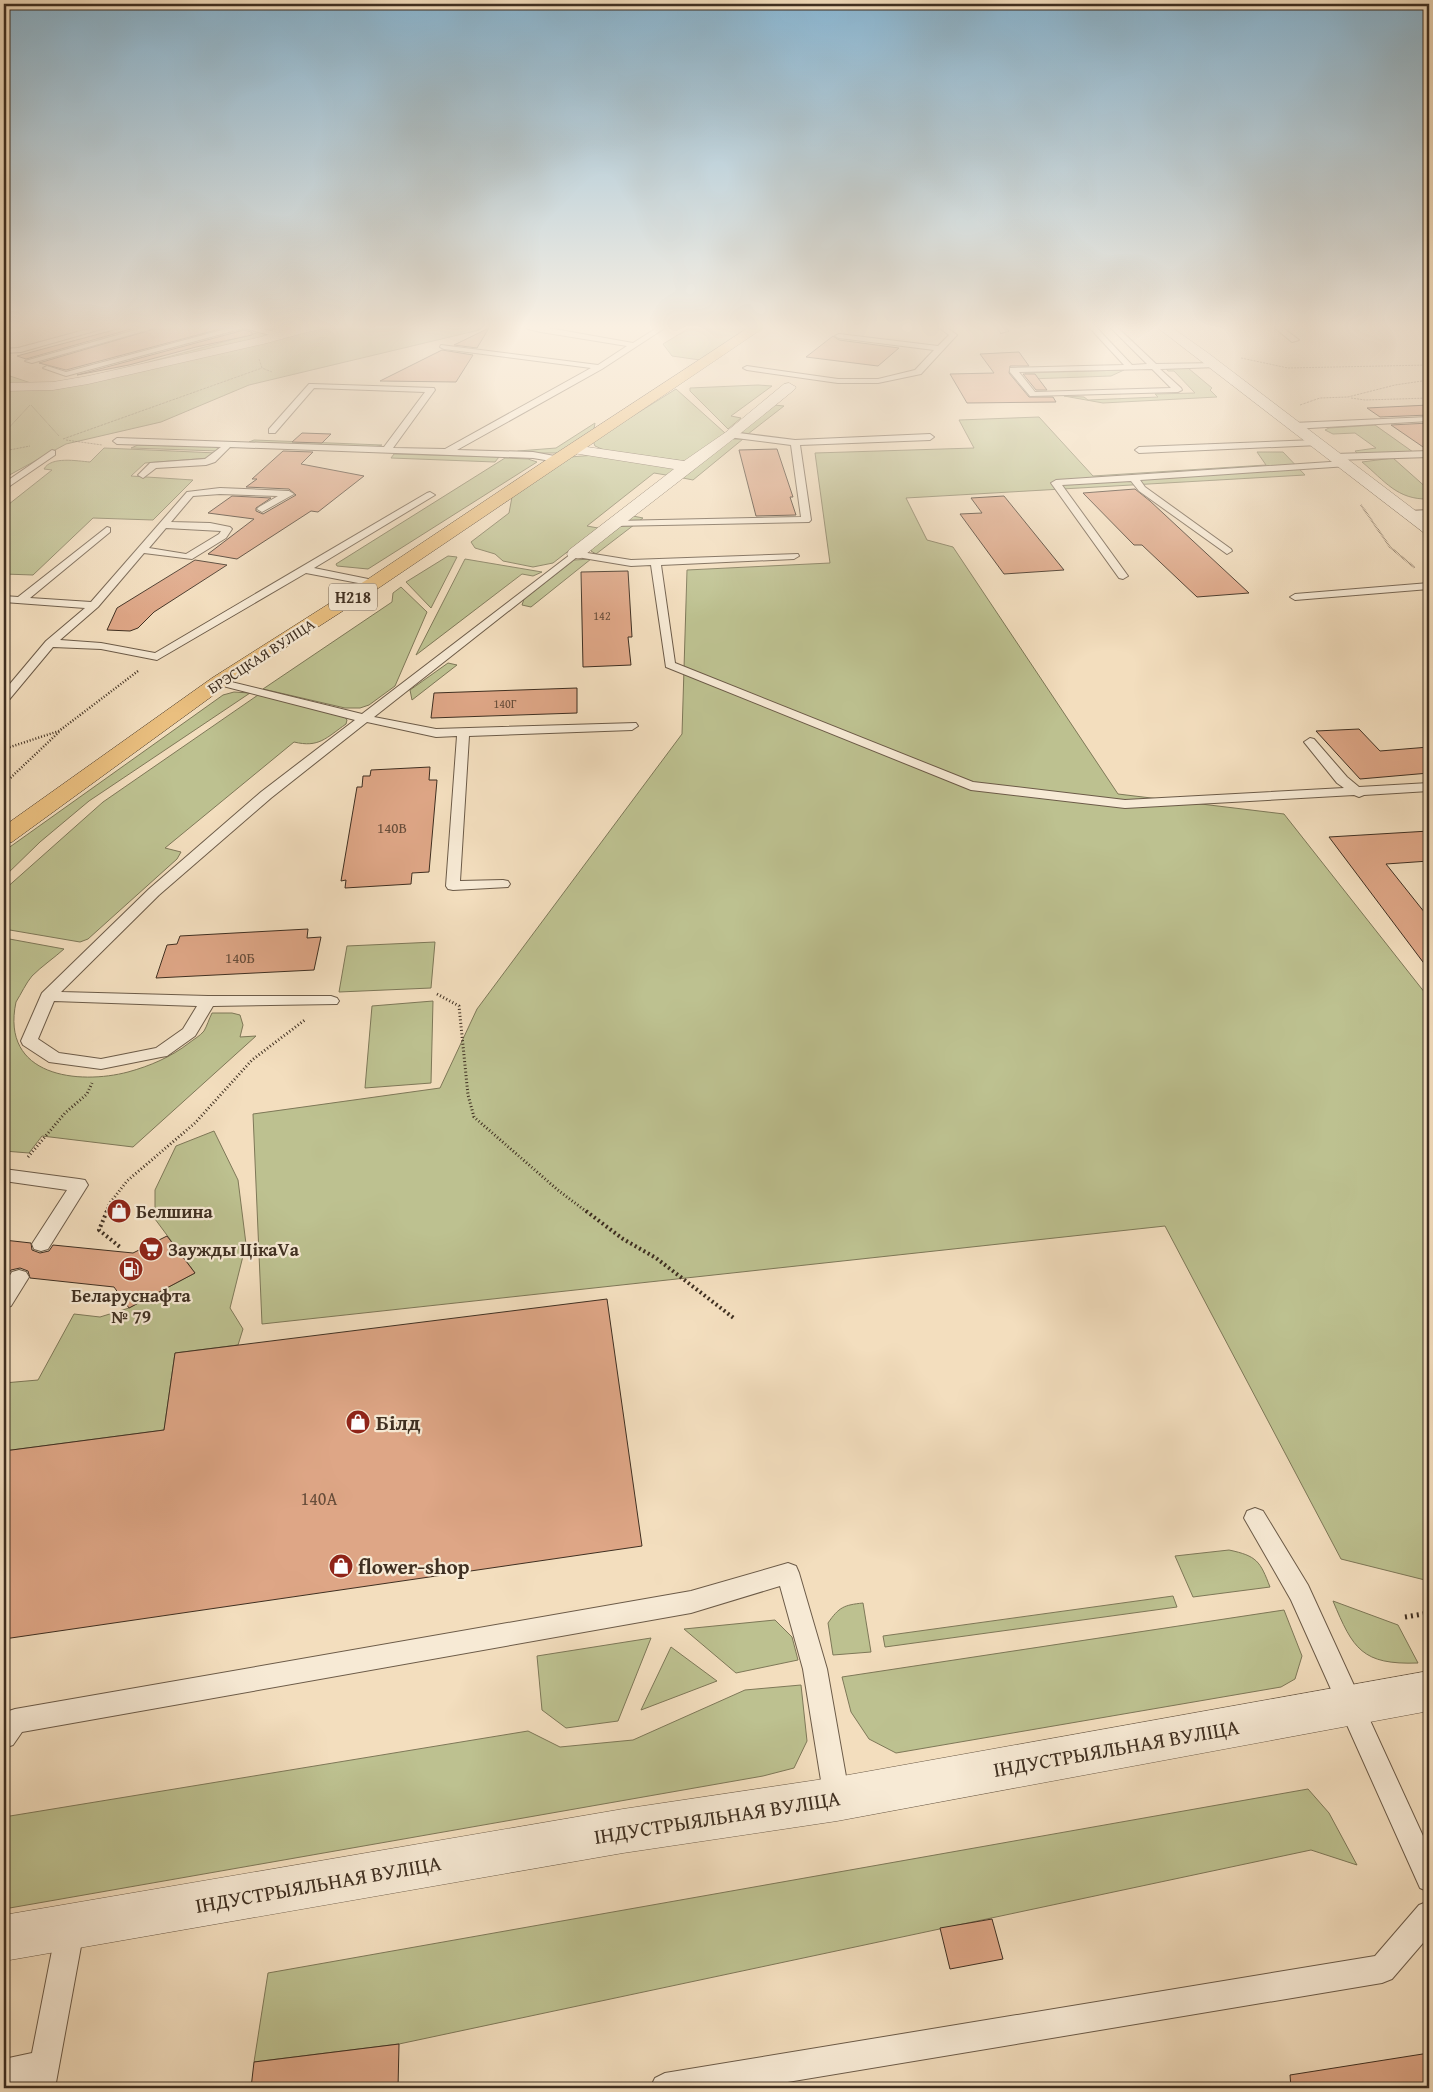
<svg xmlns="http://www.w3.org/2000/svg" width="1433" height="2092" font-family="'Gentium Book Plus',serif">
  <rect width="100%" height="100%" fill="#f3debe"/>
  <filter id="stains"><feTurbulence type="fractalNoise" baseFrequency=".004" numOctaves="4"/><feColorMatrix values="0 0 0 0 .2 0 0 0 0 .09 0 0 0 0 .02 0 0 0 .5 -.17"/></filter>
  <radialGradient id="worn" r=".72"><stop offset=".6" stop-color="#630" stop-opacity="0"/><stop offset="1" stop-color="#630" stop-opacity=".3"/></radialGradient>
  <g fill="#bdc190" stroke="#7e7858">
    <polygon points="290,324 487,324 479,330 249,385 161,422 66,444 4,478 4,374 49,389"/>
    <polygon points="696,324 752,324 700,360 672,356 663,344"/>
    <polygon points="1188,368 1212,388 1210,390 1217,397 1103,403 1064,396 1084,397 1088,400 1158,397 1155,394 1195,393 1174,371 1168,371 1166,369"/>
    <polygon points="1124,370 1111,376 1029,379 1025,373"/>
    <polygon points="758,385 772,386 731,416 741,418 728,429 690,391 690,388"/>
    <polygon points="676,389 725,433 689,460 683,461 604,450 595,446 593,441"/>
    <polygon points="774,405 784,406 748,434 742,433 742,431"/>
    <polygon points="1039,417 1093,476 1266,465 1257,452 1283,452 1305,475 906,498 927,540 953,547 1118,794 1284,814 1429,998 1429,1581 1341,1559 1165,1226 262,1324 253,1114 440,1088 477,1009 682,734 687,570 830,563 815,453 974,448 959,420"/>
    <polygon points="595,423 594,429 558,453 514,453 518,451 556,448"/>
    <polygon points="1375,425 1413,452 1359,455 1355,451 1376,448 1355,433 1333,434 1325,430 1329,428"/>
    <polygon points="731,439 743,439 693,480 683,478"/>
    <polygon points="254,440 382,445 370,448 249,442"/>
    <polygon points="138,445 214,447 218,448 218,451 131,448"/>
    <path d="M104,448L217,453L209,458L145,463L131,476L193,480L153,520L93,518L33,575L4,574V508L52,470L44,469C51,456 77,461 90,462Z"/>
    <polygon points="394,454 499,457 495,462 391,458"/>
    <polygon points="595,455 670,467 674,469 674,472 666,475 654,473 587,526 598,528 553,563 533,567 503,561 495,554 475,548 471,542 509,513 512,497 570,457"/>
    <polygon points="505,458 528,459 537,462 368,569 337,566 336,564"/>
    <path d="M1393,458L1429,490V499C1397,500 1385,481 1362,462Z"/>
    <polygon points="633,516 643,518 596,554 591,551 591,548"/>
    <polygon points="448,556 457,557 431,608 406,582"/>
    <polygon points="465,559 542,572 533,576 522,574 416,655"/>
    <polygon points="591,559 531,607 522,605 524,599 574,560"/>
    <polygon points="401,587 427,612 395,686 369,705 360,708 345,708 263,689 392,602 393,593"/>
    <polygon points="448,663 457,665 412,700 410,690"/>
    <polygon points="234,692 250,693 89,801 40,842 4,877 4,851 7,849 223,695"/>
    <path d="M258,695L344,716L347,720L346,724C326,738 319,748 294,742L165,848L181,852L177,859L88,939L80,942L4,929V890L103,802Z"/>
    <path d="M4,938L64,949C54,958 42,966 32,976C26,983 21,994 16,1002C0,1077 79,1085 128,1072C150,1066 171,1057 189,1043C194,1039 200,1036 204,1031C207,1026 209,1019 212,1013H232L240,1015L243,1025L240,1037L256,1036L133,1147L42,1136L29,1153L4,1151Z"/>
    <polygon points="435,942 431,988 339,992 347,946"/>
    <polygon points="433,1001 431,1083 365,1088 372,1006"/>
    <polygon points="214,1131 238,1180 246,1244 230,1308 243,1329 238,1345 175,1353 164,1430 4,1451 4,1383 38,1380 74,1314 100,1317 129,1308 195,1273 155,1219 155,1190 176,1146"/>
    <path d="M1229,1550C1257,1556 1260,1561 1270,1587L1193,1597L1175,1556Z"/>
    <polygon points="1173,1596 1177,1607 885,1647 883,1636"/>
    <path d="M1333,1601L1398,1625L1418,1663C1362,1665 1353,1649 1333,1601Z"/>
    <path d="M863,1603L871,1652L833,1655L828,1623C839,1607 844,1605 863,1603Z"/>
    <polygon points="1284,1610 1302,1656 1295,1679 1281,1687 896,1753 869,1739 851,1712 842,1677"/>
    <polygon points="775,1620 792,1637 798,1660 736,1673 684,1629"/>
    <polygon points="651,1638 618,1721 566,1728 542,1710 537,1656"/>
    <polygon points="671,1647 717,1681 641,1710"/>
    <polygon points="801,1685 807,1741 794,1768 763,1776 4,1909 4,1817 528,1731 560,1747 633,1740 745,1690"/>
    <polygon points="1308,1789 1329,1813 1357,1865 1311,1850 399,2044 254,2062 268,1973"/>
  </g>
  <g fill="#dea686" stroke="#3f2f21">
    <polygon points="136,324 149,324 26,359 17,356"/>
    <polygon points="171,324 235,325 66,370 39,363"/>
    <polygon points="489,328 477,348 454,345"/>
    <polygon points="244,330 252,332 252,335 196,347 129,365 77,375"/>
    <polygon points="833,336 839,340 899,348 878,366 806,357"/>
    <polygon points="442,350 473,355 456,382 380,381"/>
    <polygon points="1019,352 1029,366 1010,366 1009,373 1029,397 1053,397 1056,402 967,403 950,374 994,373 980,354"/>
    <polygon points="1023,374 1035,374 1047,390 1036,390"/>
    <polygon points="1429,405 1429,415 1380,417 1367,408"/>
    <polygon points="1429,423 1429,449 1426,449 1391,425"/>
    <polygon points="302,433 331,434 322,443 292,442"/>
    <polygon points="777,449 793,497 790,497 796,515 756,516 739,450"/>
    <polygon points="283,451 313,452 301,464 364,476 318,512 311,511 237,559 208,554 254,519 208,513 232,496 271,498 256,508 256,511 263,514 296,495 289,489 246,487 257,479 252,479"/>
    <polygon points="1135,489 1150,501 1249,593 1197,597 1142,545 1134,545 1083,493"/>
    <polygon points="1004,496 1064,570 1004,574 960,514 982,513 971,498"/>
    <polygon points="195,560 227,565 154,612 138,628 130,631 107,630 117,608"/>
    <polygon points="628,571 632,637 628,637 631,665 583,667 581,572"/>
    <polygon points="577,688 577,713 431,718 434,693"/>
    <polygon points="1359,729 1380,751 1429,747 1429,773 1360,779 1316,731"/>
    <polygon points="430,767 429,780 437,780 429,872 412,873 411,884 345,888 346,880 341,881 357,787 362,787 363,776 370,776 371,770"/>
    <polygon points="1429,831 1429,861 1386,864 1429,918 1429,970 1329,837"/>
    <polygon points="308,929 307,938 321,937 314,970 156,978 167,945 177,944 180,936"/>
    <polygon points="167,1236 195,1273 129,1308 114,1287 30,1278 28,1271 20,1268 11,1270 7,1276 4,1276 4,1240 31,1243 32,1250 40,1253 49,1251 53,1245 133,1253"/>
    <polygon points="607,1299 642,1546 4,1639 4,1451 164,1430 175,1353"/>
    <polygon points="992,1919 1003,1959 950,1969 940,1928"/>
    <polygon points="399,2044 398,2088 251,2088 254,2062"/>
    <polygon points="1429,2053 1429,2088 1291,2088 1290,2075"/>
  </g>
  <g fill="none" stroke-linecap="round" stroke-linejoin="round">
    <defs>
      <g id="service">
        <polygon points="107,324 119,324 21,352 4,353 4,349 18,348"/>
        <polygon points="157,324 169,324 32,363 25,361"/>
        <polygon points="255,324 252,326 270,331 293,324 305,324 270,335 244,328 66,376 43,368 47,366 66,372 237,326 237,324"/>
        <polygon points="526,324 633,343 663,324 671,324 602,369 457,450 533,452 560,457 561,459 557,462 533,458 230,447 215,462 206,465 156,468 143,478 138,475 150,463 205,459 221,447 117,444 113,441 117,438 384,447 425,392 314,388 275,433 269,433 269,429 309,384 312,384 434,388 435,390 393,448 445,449 591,368 444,349 440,347 441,345 598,365 627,346 541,332 528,329"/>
        <polygon points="934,324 942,324 957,335 921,374 878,383 838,383 747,370 743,368 747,366 838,379 878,379 915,370 934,350 839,338 835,336 839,334 938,346 949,335"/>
        <polygon points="996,324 1003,324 1008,331 1001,333"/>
        <path d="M1086,324H1093L1132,365L1147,364L1107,324H1114L1156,364L1217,363L1221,365L1217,367L1160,369L1181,388L1182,390L1178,392L1030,396L1010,372V368L1124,365ZM1152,369L1171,388L1035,392L1019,372Z"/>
        <polygon points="1270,324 1278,324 1299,340 1292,342"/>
        <polygon points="1429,417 1429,421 1293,429 1289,426 1293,423"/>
        <polygon points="731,432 795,440 930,434 934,437 930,440 800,445 811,520 809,522 612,526 610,524 615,521 801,517 791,445 728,437 728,433"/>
        <polygon points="1316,440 1320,443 1319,445 1139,453 1135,450 1139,447"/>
        <polygon points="52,450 55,451 55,455 4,490 4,483"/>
        <polygon points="1429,451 1429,457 1335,460 1331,457 1335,454"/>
        <polygon points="1345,461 1348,462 1348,466 1140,480 1145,487 1231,549 1232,551 1227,554 1139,491 1131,481 1062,485 1128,576 1123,579 1119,578 1051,483 1056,480"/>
        <path d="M220,488L289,491L294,494L262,512L257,509L259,507L278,496L220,494L193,496L171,522L210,523L230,527L232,529L226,538L192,559L144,553L98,607L60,640L101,643L155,653L427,493L430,492L435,495L314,568L378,581L379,583L378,585L374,586L306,573L157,660L101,649L53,647L8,701H4V691L46,641L85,608L4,602V596L18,597L107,527L110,528V532L30,598L91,602L187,492ZM166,528L221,531L219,534L186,554L149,548Z"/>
        <polygon points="1429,510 1429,516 1409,517 1404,514 1409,511"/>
        <path d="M575,551L631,560L798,554L799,556L794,559L661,565L675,663L973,782L1125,800L1344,788L1337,783L1304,742L1310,738L1314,739L1347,777L1359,787L1429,783V791L1364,795L1359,797L1354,795L1125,808L971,790L666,667L651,565L631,566L577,557L374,717L436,729L636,723L638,726L632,730L469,736L460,881L503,880L508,881L510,884L508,887L453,890L448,889L446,886L457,736L436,737L367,722L271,798L159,895L61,992L208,996H331L337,998L339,1001L337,1004L213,1006L195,1036L167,1056L161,1057L101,1069L49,1062L23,1045L21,1041L42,993L149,889L261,792L355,720L215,684L213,682L215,680L219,679L362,714ZM54,1001L197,1006L183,1029L156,1048L101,1059L59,1053L38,1039Z"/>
        <polygon points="1429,583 1429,589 1295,600 1290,597 1295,594"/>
        <polygon points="4,1169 79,1179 85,1180 88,1185 48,1249 41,1251 34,1249 32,1244 67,1190 4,1181"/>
        <polygon points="19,1270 26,1272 29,1277 11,1306 4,1308 4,1285 12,1272"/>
        <polygon points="1255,1508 1263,1511 1308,1585 1429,1849 1429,1892 1420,1888 1291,1600 1244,1518 1247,1511"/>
        <polygon points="788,1563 796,1566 799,1573 827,1669 850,1799 846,1808 837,1812 828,1808 824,1799 803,1669 780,1586 691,1613 22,1732 13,1745 4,1748 4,1716 6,1712 15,1709 691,1591"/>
        <polygon points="1429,1901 1429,1936 1392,1979 1382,1983 752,2088 650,2088 655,2078 665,2073 1375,1956 1419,1905"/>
        <polygon points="70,1916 80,1920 84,1930 55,2088 25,2088 26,2084 4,2088 4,2059 32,2053 56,1930 60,1920"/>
      </g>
      <g id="minor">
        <polygon points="307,324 328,324 326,327 263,344 88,384 53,390 4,391 4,383 53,382 88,376 261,337"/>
        <path d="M789,383L796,387L794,390C724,448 652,501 581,558H569L567,554L569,550L674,469L573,453L568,452L566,449L568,446L573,445L684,461L726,432L784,384Z"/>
      </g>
      <g id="tertiary">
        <polygon points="1153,324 1167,324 1208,353 1429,521 1429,534 1423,532"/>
        <polygon points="1429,1671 1429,1711 837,1821 623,1853 4,1961 4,1915 623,1809 837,1777"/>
      </g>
      <polygon id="primary" points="754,324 769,324 380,587 226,686 12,842 4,844 4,826 212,678 368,579 552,456"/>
    </defs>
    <use href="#service" stroke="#6c5b48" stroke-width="2"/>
    <use href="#minor" stroke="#6c5b48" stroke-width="1"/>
    <use href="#tertiary" stroke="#6c5b48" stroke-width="1"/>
    <use href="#primary" stroke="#3f2f21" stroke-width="1"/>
    <g stroke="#3f2f21" stroke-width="1" stroke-dasharray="0.5 1" stroke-linecap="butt">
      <polyline points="1241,358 1288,368 1429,365"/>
      <polyline points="259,359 262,368 272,372"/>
      <polyline points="1351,398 1365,400 1429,398"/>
      <polyline points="31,405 59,436"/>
      <polyline points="1300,405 1320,398 1348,397 1395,385 1429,380"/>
      <polyline points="4,433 30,405"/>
      <polyline points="63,439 262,368"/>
      <polyline points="66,440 102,445"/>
      <polyline points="4,451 30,446"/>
    </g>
    <polyline stroke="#3f2f21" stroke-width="2" stroke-dasharray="0.5 1" stroke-linecap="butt" points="1361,505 1390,547 1415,568"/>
    <g stroke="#3f2f21" stroke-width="2.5" stroke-dasharray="1 2" stroke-linecap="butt">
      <polyline points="4,749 59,731 138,671"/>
      <polyline points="4,784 59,732"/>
    </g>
    <g stroke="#3f2f21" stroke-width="3" stroke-dasharray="1 2.5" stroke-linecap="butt">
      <polyline points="437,994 459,1006 468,1095 474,1117 559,1191 587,1212"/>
      <polyline points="28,1157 65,1113 87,1094 92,1083"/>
      <polyline points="106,1212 110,1203 127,1181 195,1123 252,1060 306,1019"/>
    </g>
    <g stroke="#3f2f21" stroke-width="4" stroke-dasharray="2 3" stroke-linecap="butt">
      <polyline points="107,1211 99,1230 120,1247"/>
      <polyline points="586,1211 623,1239 656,1258 735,1319"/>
    </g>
    <polyline stroke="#3f2f21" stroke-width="5" stroke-dasharray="2 4" stroke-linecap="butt" points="1405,1617 1429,1613"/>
    <use href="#service" fill="#f7ead5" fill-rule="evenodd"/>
    <use href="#minor" fill="#f7ead5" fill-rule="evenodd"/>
    <use href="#tertiary" fill="#f7ead5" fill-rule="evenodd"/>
    <use href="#primary" fill="#eabf7f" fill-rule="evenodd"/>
  </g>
  <linearGradient id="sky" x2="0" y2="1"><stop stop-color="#89b7d4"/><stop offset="0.53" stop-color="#faf0e2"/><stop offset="1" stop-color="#faf0e2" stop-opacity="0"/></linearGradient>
  <rect width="1433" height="617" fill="url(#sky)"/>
  <defs>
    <symbol id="shop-disc" viewBox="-11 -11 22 22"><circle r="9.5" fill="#8f2418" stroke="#f7ead5"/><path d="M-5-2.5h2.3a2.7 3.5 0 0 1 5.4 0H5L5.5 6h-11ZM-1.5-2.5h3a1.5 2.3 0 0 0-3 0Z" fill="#fff"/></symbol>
    <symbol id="supermarket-disc" viewBox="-11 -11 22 22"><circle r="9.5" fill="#8f2418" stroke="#f7ead5"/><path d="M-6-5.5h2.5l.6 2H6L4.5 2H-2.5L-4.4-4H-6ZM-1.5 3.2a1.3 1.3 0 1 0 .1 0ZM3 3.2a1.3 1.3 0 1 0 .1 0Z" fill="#fff"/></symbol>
    <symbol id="fuel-disc" viewBox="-11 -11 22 22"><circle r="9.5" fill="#8f2418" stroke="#f7ead5"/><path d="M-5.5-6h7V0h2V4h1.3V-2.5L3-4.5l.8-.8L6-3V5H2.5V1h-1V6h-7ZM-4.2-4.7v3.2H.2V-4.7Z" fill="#fff"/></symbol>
  </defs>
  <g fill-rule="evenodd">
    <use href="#shop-disc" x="105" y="1197" width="28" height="28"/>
    <use href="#supermarket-disc" x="137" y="1235" width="28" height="28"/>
    <use href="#fuel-disc" x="117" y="1255" width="28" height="28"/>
    <use href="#shop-disc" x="344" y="1408" width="28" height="28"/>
    <use href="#shop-disc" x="327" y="1552" width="28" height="28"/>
  </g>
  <g text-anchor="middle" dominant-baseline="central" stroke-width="4.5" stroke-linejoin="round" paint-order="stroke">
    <g font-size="12" fill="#674d3a">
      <text x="602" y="615">142</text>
      <text x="505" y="703">140Г</text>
    </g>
    <g font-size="15" fill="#3f2f21" stroke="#f7ead5">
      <text transform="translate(261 656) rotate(-33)">БРЭСЦКАЯ ВУЛІЦА</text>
    </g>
    <g font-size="15" fill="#674d3a">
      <text x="392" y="827">140В</text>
      <text x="240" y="957">140Б</text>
    </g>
    <rect fill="#f7ead5" stroke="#766757" stroke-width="1" x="329" y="583.5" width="48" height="27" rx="4"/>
    <g font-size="16" font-weight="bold" fill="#3f2f21">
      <text x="353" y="597">Н218</text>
    </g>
    <g font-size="18" font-weight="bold" fill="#3f2f21" stroke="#f7ead5" text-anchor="start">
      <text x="136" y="1211">Белшина</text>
      <text x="168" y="1249">Заужды ЦікаVа</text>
      <text x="131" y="1295" text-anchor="middle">Беларуснафта<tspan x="131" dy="21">№ 79</tspan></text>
    </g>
    <g font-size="18" fill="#674d3a">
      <text x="319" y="1498">140А</text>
    </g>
    <g font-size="21" font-weight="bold" fill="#3f2f21" stroke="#f7ead5" text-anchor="start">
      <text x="376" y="1422">Білд</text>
      <text x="358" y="1566">flower-shop</text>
    </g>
    <g font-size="21" fill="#3f2f21" stroke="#f7ead5">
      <text transform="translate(1116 1748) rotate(-10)">ІНДУСТРЫЯЛЬНАЯ ВУЛІЦА</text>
      <text transform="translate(717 1817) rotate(-9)">ІНДУСТРЫЯЛЬНАЯ ВУЛІЦА</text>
      <text transform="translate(318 1884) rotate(-10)">ІНДУСТРЫЯЛЬНАЯ ВУЛІЦА</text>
    </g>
  </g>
  <rect width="1433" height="2092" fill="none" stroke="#f3debe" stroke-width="20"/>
  <rect x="5" y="5" width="1423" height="2082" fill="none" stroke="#3f2f21" stroke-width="2.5"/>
  <rect x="10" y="10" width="1413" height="2072" fill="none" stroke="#3f2f21"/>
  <rect width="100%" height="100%" filter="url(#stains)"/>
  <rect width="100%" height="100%" fill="url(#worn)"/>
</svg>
